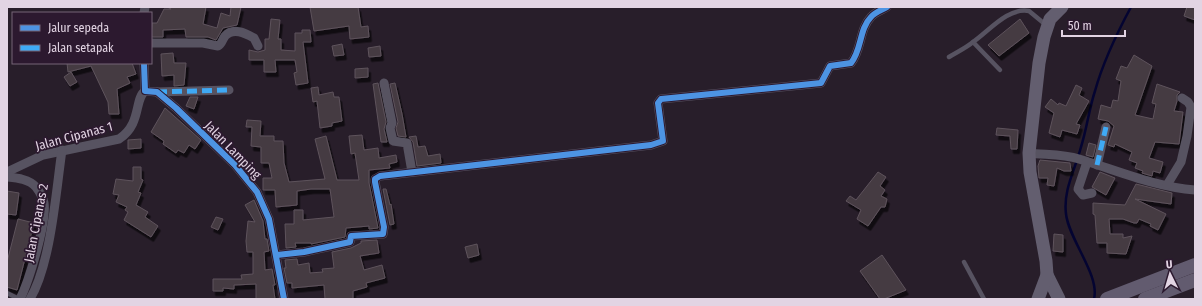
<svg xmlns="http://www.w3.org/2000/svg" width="1202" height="306" font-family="'Fira Sans Condensed',sans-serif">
  <defs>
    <filter id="shadow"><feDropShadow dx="2.5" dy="4.5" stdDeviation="0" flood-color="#0009"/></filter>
  </defs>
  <rect width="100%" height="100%" fill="#281e2a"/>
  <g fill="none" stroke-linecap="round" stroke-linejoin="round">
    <path stroke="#040431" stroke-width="2.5" d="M1094,299C1100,275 1069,240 1066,214C1063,190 1075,170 1081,147C1087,128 1089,109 1095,91C1103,62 1117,33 1131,7"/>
  </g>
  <g fill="#453a42" stroke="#5e535c" filter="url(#shadow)">
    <polygon points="167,7 206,7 203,24 217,28 221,13 230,16 231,7 241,7 237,25 223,28 216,40 208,37 186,37 185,29 163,30 163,37 151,37 152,23 157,23 164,9 171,9"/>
    <polygon points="310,7 358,7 361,27 368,26 369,37 350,39 349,26 314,31"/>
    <polygon points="1187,7 1195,7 1195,20 1184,16"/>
    <polygon points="271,19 280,20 278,39 281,39 281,50 295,51 295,33 302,33 302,30 310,30 311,42 303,42 308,83 296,85 294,73 297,72 295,60 275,60 276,72 264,72 264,60 249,60 249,50 258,52 265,50 265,39 269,39"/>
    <polygon points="1020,19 1029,33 999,56 988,45"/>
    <polygon points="342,44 344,55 334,56 332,46"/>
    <polygon points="380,46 381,56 369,57 368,48"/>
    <polygon points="173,53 174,63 186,63 184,85 174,86 174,75 162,76 161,54"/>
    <polygon points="1134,55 1152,66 1135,115 1153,119 1156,104 1152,103 1157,84 1180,92 1177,95 1177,101 1174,111 1183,112 1179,144 1155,142 1149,158 1163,162 1160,173 1153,171 1152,176 1142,173 1143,171 1135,168 1137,163 1129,160 1132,152 1115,144 1114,147 1108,145 1114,126 1108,121 1098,119 1101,105 1111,108 1113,100 1118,101 1121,81 1116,79 1121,66 1127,68"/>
    <polygon points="67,63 132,63 136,74 127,77 130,83 117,89 119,114 109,114 108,102 91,66 68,72"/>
    <polygon points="368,68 368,77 355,78 355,69"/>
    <polygon points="71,72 77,82 70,86 64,77"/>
    <polygon points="378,83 386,122 384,129 387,142 381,142 373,84"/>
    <polygon points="395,83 402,114 406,137 398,136 396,128 398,122 390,84"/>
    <polygon points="1076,85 1082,88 1079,95 1089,101 1076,124 1080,125 1077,134 1062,130 1060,137 1049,133 1054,113 1045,107 1051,99 1058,105 1059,103 1066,106"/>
    <polygon points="318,87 319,95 333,92 334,97 339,97 342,121 332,123 332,126 320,128 317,101 313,102 311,88"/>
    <polygon points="190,97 198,97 194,109 186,106"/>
    <polygon points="165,108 201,140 195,149 189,145 184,153 178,150 176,153 163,144 164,141 151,132"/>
    <polygon points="247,120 261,121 260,136 274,136 274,141 283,141 284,163 289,182 325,179 315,139 326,136 337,180 359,180 355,153 351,154 349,136 362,135 364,150 378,148 379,158 396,155 397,162 389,164 390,168 369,170 369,183 378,228 369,229 369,226 346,228 345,237 311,244 311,243 295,243 296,247 286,248 285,224 294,224 294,210 303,210 303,220 334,217 330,189 311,189 297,191 297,205 276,207 275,190 263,190 263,178 272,178 269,163 261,163 261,147 251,146 252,127 246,127"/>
    <polygon points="997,128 1018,130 1017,149 1011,149 1010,136 996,135"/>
    <polygon points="416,136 418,147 425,146 428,156 440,154 441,163 417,166 413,142 409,137"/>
    <polygon points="141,139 141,148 128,149 128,140"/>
    <polygon points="1089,143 1096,145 1093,157 1086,155"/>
    <polygon points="1040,160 1070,163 1071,171 1064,171 1057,168 1054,186 1047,185 1048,178 1039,178 1038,166"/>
    <polygon points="133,167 141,167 141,179 143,180 138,192 141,193 136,205 148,212 145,217 158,226 151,237 124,220 128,212 125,210 127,207 116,202 119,195 113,194 116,179 133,181"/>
    <polygon points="878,172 886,177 880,186 885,190 881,196 887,199 885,207 881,207 868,226 857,219 861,210 846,201 850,196 856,200"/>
    <polygon points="1100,172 1115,178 1106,195 1092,187"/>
    <polygon points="1136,184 1172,193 1171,204 1135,199 1166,214 1158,230 1150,226 1151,224 1139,219 1137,223 1134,223 1123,219 1109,219 1110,234 1123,234 1123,238 1132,236 1126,254 1107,253 1107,243 1097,243 1095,215 1093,214 1093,203 1125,205"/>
    <polygon points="383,189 386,189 390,205 391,204 394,224 390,225"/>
    <polygon points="7,191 19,193 16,215 7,214"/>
    <polygon points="254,200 263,221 265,239 267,239 269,251 264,252 265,270 272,269 275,285 273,285 275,299 256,299 256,284 234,285 234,289 223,288 223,291 213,291 213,279 242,279 241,275 253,274 253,252 247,252 246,241 248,221 255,222 245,205"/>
    <polygon points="216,217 223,219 218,230 211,227"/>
    <polygon points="18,219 34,223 17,290 7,287 7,262"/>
    <polygon points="1054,234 1063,235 1063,252 1053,251"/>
    <polygon points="377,240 379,253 360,256 364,270 382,265 385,278 366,283 367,287 353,291 353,299 325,299 324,285 292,288 292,283 287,283 284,268 286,268 285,260 297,259 298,265 309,263 310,273 323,272 322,269 334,268 332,252 351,248 361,243 361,241"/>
    <polygon points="477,244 479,255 468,258 465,247"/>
    <polygon points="882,255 906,290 884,299 880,299 860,271"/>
  </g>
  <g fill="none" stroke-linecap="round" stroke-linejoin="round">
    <g stroke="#575361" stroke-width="4.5">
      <polyline points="973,42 1000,70"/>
      <path d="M949,57C957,52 966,48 973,42C989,31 1008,7 1029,11L1046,25"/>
      <polyline points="964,262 984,299"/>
      <polyline points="7,293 19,299"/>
    </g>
    <g stroke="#575361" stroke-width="9">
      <polyline points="144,13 145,7"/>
      <path d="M151,43H203L218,46C222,44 222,40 225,36C233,27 245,33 254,38L258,46"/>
      <polyline points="144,63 145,91 157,92 176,108 235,165 257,192 269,219 284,299"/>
      <polyline points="384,83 392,123 390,128 393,141 407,143 412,172"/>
      <polyline points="157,92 229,90"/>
      <path d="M1029,153C1045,155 1063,154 1079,159C1116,170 1155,187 1195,190"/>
      <polyline points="1087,162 1078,189 1083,195 1092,193"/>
      <polyline points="1097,165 1106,127"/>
      <path d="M7,172L43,155L119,139C142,124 134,99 145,91"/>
      <path d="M7,177C17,178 29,179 36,187C39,191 43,198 44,203C47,222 29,281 20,299"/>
      <polyline points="1167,185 1181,162 1187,136 1191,107 1188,102 1182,98"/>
      <path d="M277,255L304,252L350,242L351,236L383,234L384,227L375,182V179L380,176L651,145L663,141L658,103L661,99L821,83L830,66L851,63C862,50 859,29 871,17C875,12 882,10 887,7"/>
      <path d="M30,299C51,264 56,191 62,150"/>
    </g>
    <g stroke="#635e6f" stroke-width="13">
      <polyline points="1047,275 1059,299"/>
      <polyline points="1038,299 1047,275 1046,261 1030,172 1029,153 1039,63 1044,37 1050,19 1062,7"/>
    </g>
    <g stroke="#625b6f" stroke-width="14">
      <polyline points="1107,299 1195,265"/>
      <polyline points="1145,299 1195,280"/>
    </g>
    <g stroke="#3fa9f5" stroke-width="5" stroke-dasharray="10 5" stroke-linecap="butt">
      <polyline points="157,92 229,90"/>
      <polyline points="1097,165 1106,127"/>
    </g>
    <defs>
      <g id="cycleway">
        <polyline points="144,63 145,91 157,92 176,108 235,165 257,192 269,219 284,299"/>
        <path d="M277,255L304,252L350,242L351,236L383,234L384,227L375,182V179L380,176L651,145L663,141L658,103L661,99L821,83L830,66L851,63C862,50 859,29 871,17C875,12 882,10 887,7"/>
      </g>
    </defs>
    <use href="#cycleway" stroke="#2c192f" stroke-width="8"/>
    <use href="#cycleway" stroke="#4d94e3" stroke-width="6"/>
  </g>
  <g text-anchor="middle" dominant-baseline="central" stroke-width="3.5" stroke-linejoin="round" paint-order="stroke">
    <g font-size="13" fill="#e2d4e3" stroke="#2c192f">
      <text transform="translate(74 136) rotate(-15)">Jalan Cipanas 1</text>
      <text transform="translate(233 150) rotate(46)">Jalan Lamping</text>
      <text transform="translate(36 223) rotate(-79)">Jalan Cipanas 2</text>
    </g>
  </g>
  <rect width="1202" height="306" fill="none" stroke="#e2d4e3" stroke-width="16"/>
  <rect x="12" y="12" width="140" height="52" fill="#2c192f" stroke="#756477"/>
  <rect x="20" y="25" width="20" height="6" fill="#4d94e3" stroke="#756477"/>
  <text x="48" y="32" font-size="12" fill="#e2d4e3">Jalur sepeda</text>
  <rect x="20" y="45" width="20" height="6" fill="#3fa9f5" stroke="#756477"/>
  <text x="48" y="52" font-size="12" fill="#e2d4e3">Jalan setapak</text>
  <g transform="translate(1170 274) rotate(355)" stroke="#2c192f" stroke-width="3" paint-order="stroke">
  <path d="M0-3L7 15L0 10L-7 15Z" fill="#e2d4e3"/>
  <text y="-6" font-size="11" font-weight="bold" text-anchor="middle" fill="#e2d4e3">U</text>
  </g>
  <path d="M1062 30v6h63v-6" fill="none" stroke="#e2d4e3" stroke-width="2"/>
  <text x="1068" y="30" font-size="12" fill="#e2d4e3" stroke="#2c192f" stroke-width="3" paint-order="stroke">50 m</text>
</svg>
